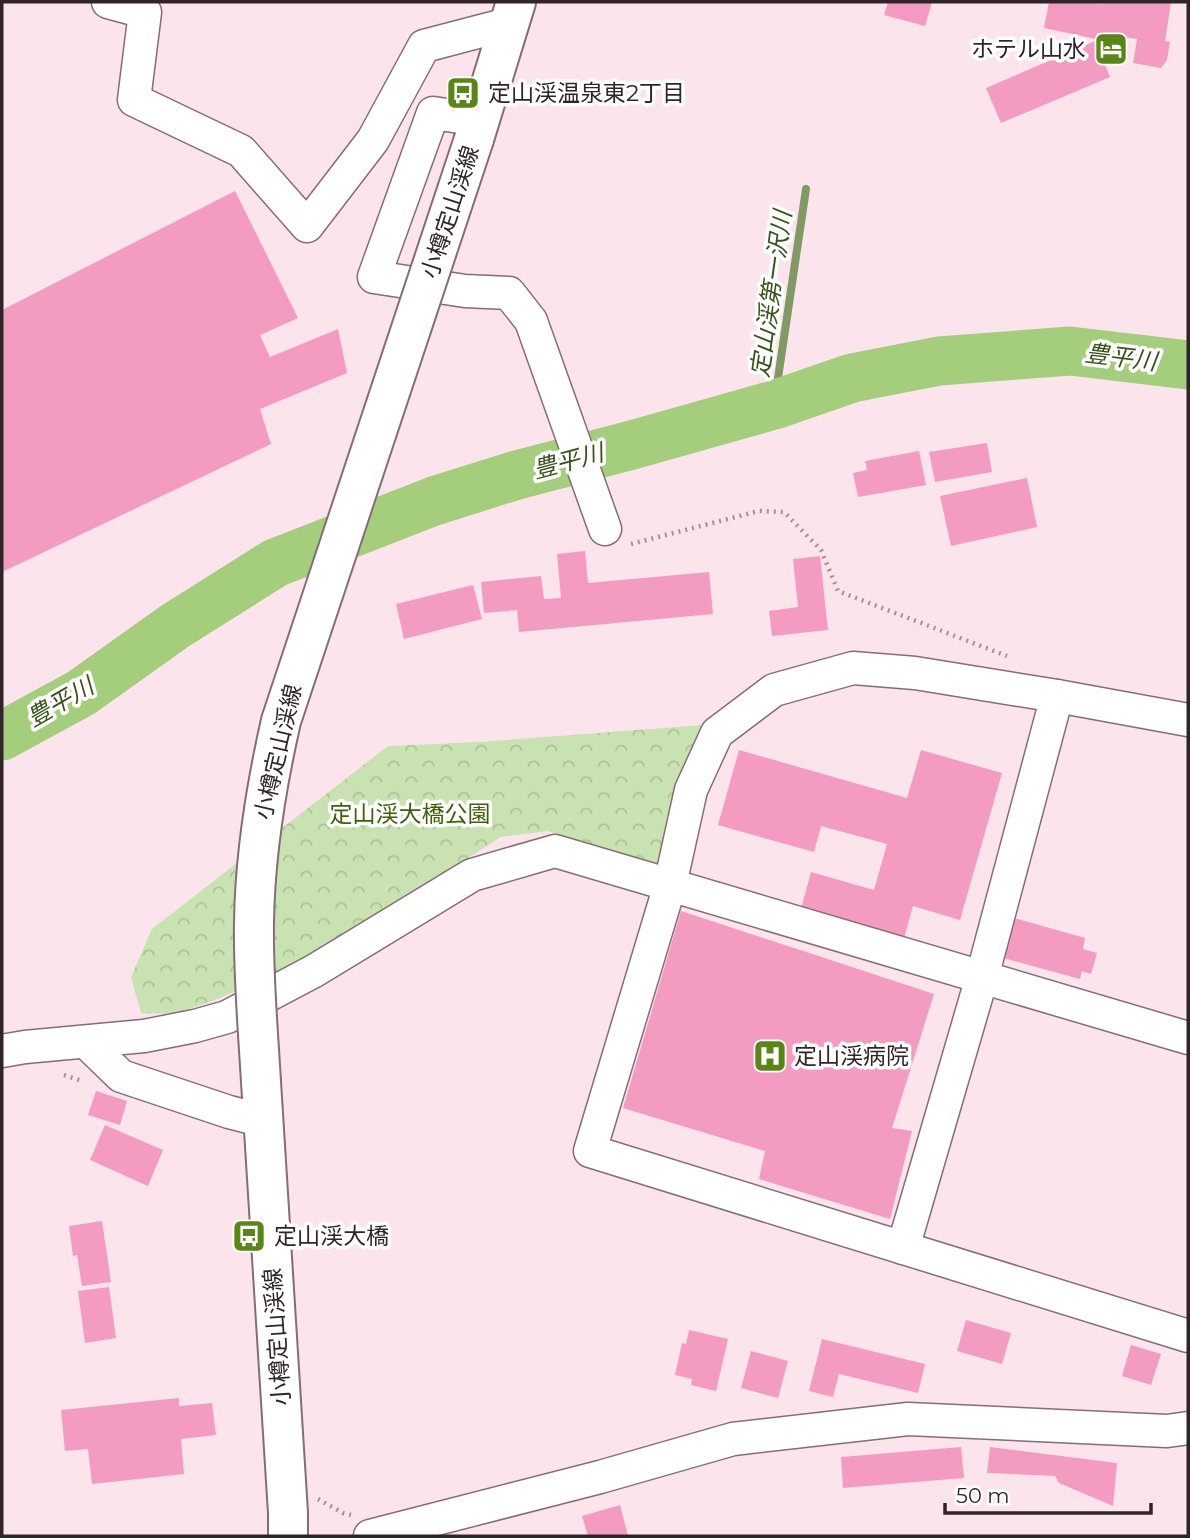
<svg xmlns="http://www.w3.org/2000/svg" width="1190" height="1538" font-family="Montserrat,'Noto Sans JP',sans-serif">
  <defs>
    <pattern id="park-crowns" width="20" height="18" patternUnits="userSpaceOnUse" patternTransform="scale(1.75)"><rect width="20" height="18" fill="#c8e2b1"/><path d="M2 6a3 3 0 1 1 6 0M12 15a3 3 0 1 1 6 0" fill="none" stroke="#acc298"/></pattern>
  </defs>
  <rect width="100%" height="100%" fill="#fce4ed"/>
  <polygon fill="url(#park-crowns)" points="703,725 658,866 548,831 501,837 299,964 215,1000 175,1014 141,1013 131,977 152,929 388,746 479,742"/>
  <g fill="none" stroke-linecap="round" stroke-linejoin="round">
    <polyline stroke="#819a63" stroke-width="8" points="774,405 806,189"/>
    <polyline stroke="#a4cd7c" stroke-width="49" points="2,736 81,693 175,626 275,563 434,501 517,475 632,445 774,405 852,378 939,361 1070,351 1188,365"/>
  </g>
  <g fill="#f49bc2">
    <polygon points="888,2 932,2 925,26 884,15"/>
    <polygon points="1049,2 1090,2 1103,4 1103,2 1171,2 1165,41 1170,42 1167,60 1161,68 1133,63 1137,39 1097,33 1096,39 1044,28"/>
    <polygon points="1095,41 1110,77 1001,123 986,88"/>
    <polygon points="235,191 298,318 260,335 270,357 338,329 347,373 260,409 271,444 2,572 2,310"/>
    <polygon points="987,443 992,472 935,482 929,452"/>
    <polygon points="919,451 926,485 858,497 853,473 867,470 865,461"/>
    <polygon points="1027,478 1037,527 951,546 940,496"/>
    <polygon points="585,551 588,583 709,572 713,614 519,632 517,610 484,613 481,582 541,576 544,599 561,598 557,554"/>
    <polygon points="820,556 828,630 772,636 769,611 798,607 793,559"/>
    <polygon points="473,585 482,619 404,639 396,604"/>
    <polygon points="739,750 907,798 921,750 1002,773 960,920 913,906 904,938 801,909 811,872 874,890 887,844 821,826 814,852 718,825"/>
    <polygon points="681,911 934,994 892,1128 912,1131 890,1219 759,1179 765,1151 623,1108"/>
    <polygon points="1014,918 1085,938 1083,949 1097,953 1091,974 1082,971 1080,979 1003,958"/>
    <polygon points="96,1091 127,1101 120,1125 88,1115"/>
    <polygon points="105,1125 163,1150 148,1186 90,1160"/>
    <polygon points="102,1221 111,1282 82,1286 77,1255 73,1256 69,1226"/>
    <polygon points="109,1287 116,1338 85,1343 78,1291"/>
    <polygon points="966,1320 1011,1333 1002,1364 957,1351"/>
    <polygon points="689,1330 728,1339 716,1391 691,1385 692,1379 675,1375 682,1343 686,1344"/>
    <polygon points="822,1339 925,1364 918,1393 839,1374 833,1397 809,1391"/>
    <polygon points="1131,1345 1161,1354 1151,1385 1122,1376"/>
    <polygon points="751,1351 788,1361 778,1398 741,1388"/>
    <polygon points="179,1398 179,1406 212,1403 216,1435 181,1439 184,1474 92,1484 88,1449 65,1451 61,1410"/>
    <polygon points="961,1447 964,1478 843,1488 841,1457"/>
    <polygon points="990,1447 1117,1463 1113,1506 1059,1483 1055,1476 987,1473"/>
    <polygon points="620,1505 628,1536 588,1536 582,1516"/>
  </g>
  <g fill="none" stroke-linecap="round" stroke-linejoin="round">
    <defs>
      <g id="minor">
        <polyline points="108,2 145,12 134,100 241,151 307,226 373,140 424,46 508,24"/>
        <polyline points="480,120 433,113 374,277 465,291 509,293 531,321 605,529"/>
        <polyline points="1188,720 1057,696 915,673 853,668 774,690 717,733 691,790 670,885 590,1151 1188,1336"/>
        <polyline points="86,1042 121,1076 229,1112 264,1121"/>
        <polyline points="2,1051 25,1047 144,1036 195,1026 227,1017 314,971 472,875 555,851 1188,1038"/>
        <polyline points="903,1248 982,977 1057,696"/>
        <polyline points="370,1536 600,1477 733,1439 908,1419 1167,1431 1188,1428"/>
      </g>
      <g id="major">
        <polyline points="474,139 516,2"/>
        <polyline points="261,1082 288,1513 288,1536"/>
      </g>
    </defs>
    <use href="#minor" stroke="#866c76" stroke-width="35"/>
    <use href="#major" stroke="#866c76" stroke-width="42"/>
    <g stroke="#a6939a" stroke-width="4.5" stroke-dasharray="2 5" stroke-linecap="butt">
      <polyline points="631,544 759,511 784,512 821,550 838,591 1007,656"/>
      <polyline points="64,1075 82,1081"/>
      <polyline points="318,1499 343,1513 351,1515"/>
    </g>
    <use href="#minor" stroke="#fff" stroke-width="32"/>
    <use href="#major" stroke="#fff" stroke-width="38"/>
    <defs>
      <path id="major-bridge" d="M261,1082C258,1029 253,975 254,922C255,853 266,787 281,721L474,139"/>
    </defs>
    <use href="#major-bridge" stroke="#866c76" stroke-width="42" stroke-linecap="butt"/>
    <use href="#major-bridge" stroke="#fff" stroke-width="38"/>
  </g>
  <defs>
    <symbol id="hotel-square" viewBox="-11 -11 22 22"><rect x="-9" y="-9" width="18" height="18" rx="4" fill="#588617" stroke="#fff"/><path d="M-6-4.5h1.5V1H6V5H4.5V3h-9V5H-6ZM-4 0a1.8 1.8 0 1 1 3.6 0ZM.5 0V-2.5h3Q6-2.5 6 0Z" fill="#fff"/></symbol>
    <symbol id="bus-square" viewBox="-11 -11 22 22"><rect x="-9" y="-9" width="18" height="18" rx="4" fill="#588617" stroke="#fff"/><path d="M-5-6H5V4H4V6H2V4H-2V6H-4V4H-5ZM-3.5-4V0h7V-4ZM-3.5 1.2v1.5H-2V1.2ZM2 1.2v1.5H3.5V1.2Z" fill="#fff"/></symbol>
    <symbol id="hospital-square" viewBox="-11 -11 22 22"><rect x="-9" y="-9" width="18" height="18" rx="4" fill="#588617" stroke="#fff"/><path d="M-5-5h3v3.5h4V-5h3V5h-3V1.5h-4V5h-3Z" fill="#fff"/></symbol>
  </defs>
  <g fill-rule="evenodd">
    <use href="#hotel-square" x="1092" y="30" width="38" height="38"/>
    <use href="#bus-square" x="444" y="74" width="38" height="38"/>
    <use href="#hospital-square" x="751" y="1037" width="38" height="38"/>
    <use href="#bus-square" x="230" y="1217" width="38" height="38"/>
  </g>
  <g text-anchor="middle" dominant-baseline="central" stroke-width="7" stroke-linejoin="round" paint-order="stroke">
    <g font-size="23" fill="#302429" stroke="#fff" text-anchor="start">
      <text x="1086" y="49" text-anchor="end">ホテル山水</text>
      <text x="488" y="93">定山渓温泉東2丁目</text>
      <text x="794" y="1056">定山渓病院</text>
      <text x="274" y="1236">定山渓大橋</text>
    </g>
    <g font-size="23" fill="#302429" stroke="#fff">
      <text transform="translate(450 212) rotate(-72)">小樽定山渓線</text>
      <text transform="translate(278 752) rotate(-77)">小樽定山渓線</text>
      <text transform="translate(277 1337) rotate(-94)">小樽定山渓線</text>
    </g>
    <g font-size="23" fill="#3d6008" stroke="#fff">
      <text x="410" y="814">定山渓大橋公園</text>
    </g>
    <g font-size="24" font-style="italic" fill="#38521a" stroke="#fff">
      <text transform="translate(771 294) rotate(-82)">定山渓第一沢川</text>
      <text transform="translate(1121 357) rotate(7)">豊平川</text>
      <text transform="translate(568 461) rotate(-15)">豊平川</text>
      <text transform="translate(60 702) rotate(-30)">豊平川</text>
    </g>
  </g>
  <rect width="1190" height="1538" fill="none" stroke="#302429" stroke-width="7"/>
  <path d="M945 1503v10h206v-10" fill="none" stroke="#302429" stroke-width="3.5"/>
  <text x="956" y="1503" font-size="21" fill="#302429" stroke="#ffffff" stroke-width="5" paint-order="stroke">50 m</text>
</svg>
